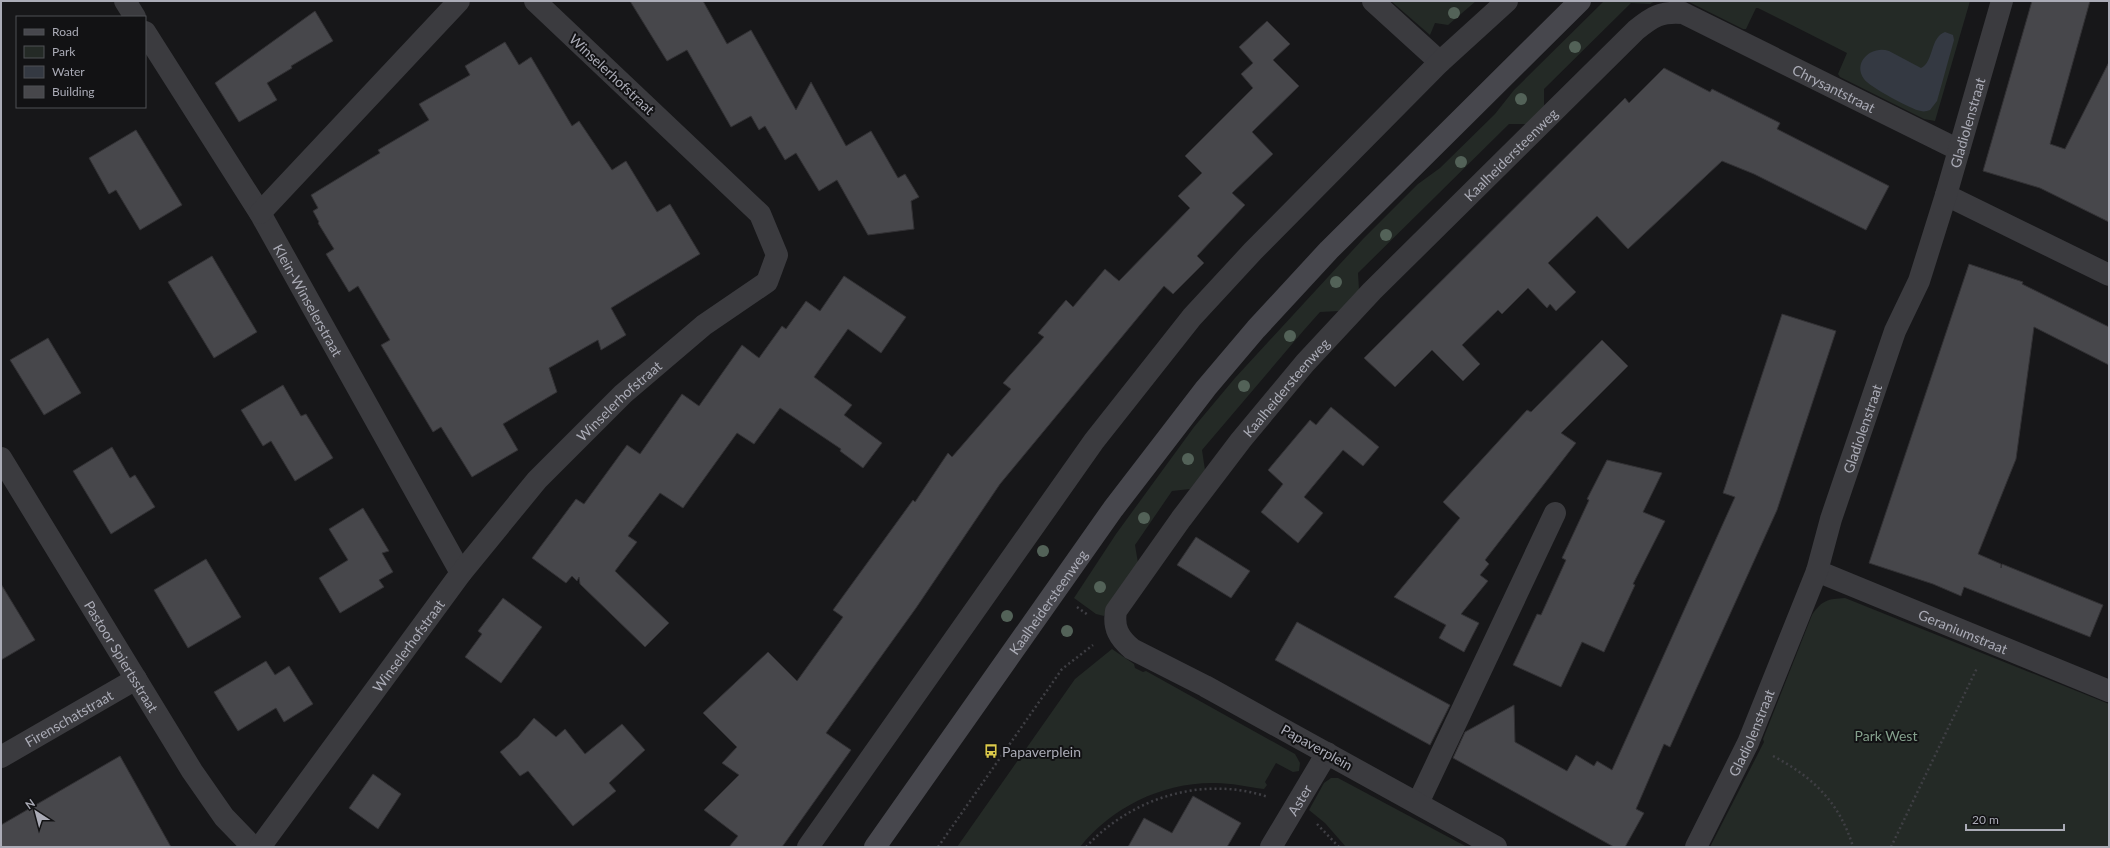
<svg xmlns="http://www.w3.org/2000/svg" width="2110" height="848" font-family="Lato,sans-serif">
  <rect width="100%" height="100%" fill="#171719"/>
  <g fill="#242a26">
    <polygon points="1391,1 1476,1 1448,25 1435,23 1430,35"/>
    <polygon points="1604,1 1655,1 1650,4 1631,3 1544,89 1544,108 1527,124 1509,124 1358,273 1359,290 1339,311 1320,312 1304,330 1202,450 1205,470 1190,489 1172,491 1135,545 1138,563 1106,609 1104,616 1096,614 1074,598 1116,534 1194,427 1235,378 1363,239 1418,184 1440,168 1495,114 1514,90"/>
    <polygon points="1687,1 1970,1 1935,121 1924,119 1840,77 1838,74 1847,53 1758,8 1756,8 1746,29 1743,29"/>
    <path d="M1845,598L2109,704V847H1710L1764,742L1763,739L1812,615C1822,600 1828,599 1845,598Z"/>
    <path d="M1112,649L1134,664L1135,668L1143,672L1146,671L1295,754L1300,763L1299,771L1293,772L1276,763L1265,782L1267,785L1264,789C1248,787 1231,783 1215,783C1163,782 1112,807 1080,847H957L1075,679Z"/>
    <polygon points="1331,778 1338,778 1467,847 1346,847 1325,823 1309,810 1324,783"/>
  </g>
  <path fill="#343942" d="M1945,32L1953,35L1954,40L1937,101L1930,110C1927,111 1924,112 1921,111C1912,110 1868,86 1864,79C1852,62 1872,45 1889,51L1921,68C1934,62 1930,37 1945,32Z"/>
  <g fill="#47474b" stroke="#323134">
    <polygon points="630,1 703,1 727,44 751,30 796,110 811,82 846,146 871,131 898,178 905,174 919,197 911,201 914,229 868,235 837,180 819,191 796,153 785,160 765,126 759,130 751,116 731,127 687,50 667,61"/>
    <polygon points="2032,1 2090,1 2050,144 2065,149 2109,62 2109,222 2040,188 1983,171"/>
    <polygon points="315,11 333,41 291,66 292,68 267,83 277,100 239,122 215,83"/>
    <polygon points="1267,21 1290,44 1273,60 1299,86 1252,132 1273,154 1232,193 1245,205 1197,256 1204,263 1173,294 1164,286 1000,484 916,608 826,733 851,750 782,847 729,847 738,836 704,810 739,775 722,763 737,747 703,713 768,652 797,681 843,617 833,610 913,500 915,502 948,453 952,457 1011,389 1003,383 1044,337 1038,333 1066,300 1073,307 1105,269 1119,281 1190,208 1178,196 1202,173 1185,156 1253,88 1241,74 1253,63 1239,47"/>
    <polygon points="505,42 519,65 531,57 572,126 579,121 612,170 626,161 657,212 670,204 700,254 611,308 626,335 601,350 598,340 549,368 557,392 503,424 518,450 472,477 441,427 433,432 381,345 390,340 358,286 349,292 326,254 334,249 318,223 319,222 313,211 318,208 311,195 380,153 378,150 429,120 419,104 470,75 465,66"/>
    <polygon points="1664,68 1710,92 1712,89 1780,123 1777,129 1889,186 1866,230 1754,174 1722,161 1628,249 1597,216 1548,263 1576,292 1556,311 1550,304 1547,308 1528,288 1502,314 1498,310 1462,345 1480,364 1463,381 1432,350 1395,387 1364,358 1625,98 1629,103"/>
    <polygon points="136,130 182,205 140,230 116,190 109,194 89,158"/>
    <polygon points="212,256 257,332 214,358 168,282"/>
    <polygon points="1969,264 2023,282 2022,284 2109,327 2109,365 2034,327 2016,459 1978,554 2001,564 2001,568 2002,564 2103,605 2090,637 1964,587 1961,596 1933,584 1869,563"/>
    <polygon points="844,276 906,317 881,353 848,329 814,377 852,405 844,415 882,443 863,468 840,451 841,449 780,408 754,444 737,433 683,508 660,493 628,536 637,542 615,571 669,623 645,647 580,584 579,577 577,581 572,576 566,583 532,558 576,499 584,504 627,445 640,454 682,394 699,406 742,345 759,358 782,326 786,329 806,301 820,311"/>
    <polygon points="1782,314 1836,331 1777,510 1670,747 1664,744 1636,809 1644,813 1625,847 1614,847 1453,758 1465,732 1514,705 1515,742 1567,771 1576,755 1594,766 1597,761 1612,770 1735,497 1723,493"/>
    <polygon points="48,338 81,393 44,415 10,360"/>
    <polygon points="1602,340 1628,366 1561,433 1576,443 1485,560 1489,564 1480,575 1488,581 1461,614 1479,623 1464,652 1439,638 1446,625 1394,597 1460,518 1443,502 1527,410 1531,412"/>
    <polygon points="283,385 301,416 306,414 333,458 295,481 271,441 263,446 241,410"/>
    <polygon points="1331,407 1379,447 1363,466 1343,450 1304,497 1323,513 1298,543 1261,512 1283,484 1268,470 1310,420 1316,425"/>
    <polygon points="112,447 130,478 135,475 155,507 111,534 73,471"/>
    <polygon points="1607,460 1662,473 1643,512 1665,521 1633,584 1635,585 1604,652 1582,642 1561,687 1513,665 1537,614 1541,615 1566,560 1562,558 1589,500 1587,499"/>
    <polygon points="363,508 389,551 382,553 393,572 379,580 384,587 340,613 319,578 348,560 329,529"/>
    <polygon points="1196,537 1250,571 1231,598 1177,565"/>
    <polygon points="206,559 241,617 188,648 154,590"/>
    <polygon points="1,584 35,640 1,660"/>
    <polygon points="503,598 542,627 501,683 465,657 482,634 478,631"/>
    <polygon points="1297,622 1450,705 1430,745 1275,660"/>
    <polygon points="266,661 275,675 289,666 313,704 284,722 276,708 238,731 214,692"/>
    <polygon points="534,718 556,737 565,729 585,754 622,724 645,750 609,783 616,791 573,826 528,771 520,776 500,752 518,737"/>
    <polygon points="120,756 171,847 1,847 1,825"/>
    <polygon points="373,774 401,794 378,829 349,808"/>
    <polygon points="1193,796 1241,823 1227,847 1128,847 1144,818 1172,833"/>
  </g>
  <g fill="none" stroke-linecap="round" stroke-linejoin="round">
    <g stroke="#3f3f44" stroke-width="2.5" stroke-dasharray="2 3" stroke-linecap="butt">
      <polyline points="1077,607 1088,615"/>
      <path d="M1773,756C1813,777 1840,803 1853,847"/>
      <polyline points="1317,824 1339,847"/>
      <polyline points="938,847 1062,669 1093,645"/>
      <path d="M1086,847C1131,798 1203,775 1268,797"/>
      <polyline points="1891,847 1977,668"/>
    </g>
    <g stroke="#3b3b3f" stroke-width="22">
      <polyline points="125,1 135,17"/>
      <polyline points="1373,1 1440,62"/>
      <path id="s1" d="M145,32L260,213L461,573"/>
      <polyline points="1946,195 2109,275"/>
      <polyline points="260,213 459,1"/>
      <path id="s2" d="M1,458L192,771L224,817L253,847"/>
      <path id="s3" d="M1817,571L2109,691"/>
      <path id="s4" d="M1,757L136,679"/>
      <polyline points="1418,803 1555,513"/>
      <path id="s5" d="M260,847L461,573L537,480L623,394L704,325L767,282L777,255L760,214L535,1"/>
      <polyline points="808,847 1094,441 1192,317 1253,251 1440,62 1507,1"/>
      <path id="s6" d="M1271,847L1327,753"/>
      <path id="s7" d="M1496,847L1205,686L1132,649C1119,638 1113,628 1116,611L1181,519L1241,440L1305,363L1372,291L1636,30C1652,17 1661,11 1683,13L1959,150"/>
      <path id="s8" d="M1696,847L1748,743L1817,571L1831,519L1895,331L1919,281L1946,195L2002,1"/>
    </g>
    <path stroke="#47474d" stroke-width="22" id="s9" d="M875,847L1113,509L1206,388L1256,329L1329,250L1580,1"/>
  </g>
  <g fill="#536258">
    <circle cx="1454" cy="13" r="6"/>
    <circle cx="1575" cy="47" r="6"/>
    <circle cx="1521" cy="99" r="6"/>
    <circle cx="1461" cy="162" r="6"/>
    <circle cx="1386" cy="235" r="6"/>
    <circle cx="1336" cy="282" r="6"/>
    <circle cx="1290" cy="336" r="6"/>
    <circle cx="1244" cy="386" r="6"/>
    <circle cx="1188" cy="459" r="6"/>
    <circle cx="1144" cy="518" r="6"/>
    <circle cx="1043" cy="551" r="6"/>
    <circle cx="1100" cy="587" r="6"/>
    <circle cx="1007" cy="616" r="6"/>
    <circle cx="1067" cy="631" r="6"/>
  </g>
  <defs>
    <symbol id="bus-bare" viewBox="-9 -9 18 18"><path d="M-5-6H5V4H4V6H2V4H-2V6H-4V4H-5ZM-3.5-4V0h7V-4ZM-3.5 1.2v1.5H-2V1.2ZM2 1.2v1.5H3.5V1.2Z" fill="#dcca4b" stroke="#121214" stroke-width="2.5" paint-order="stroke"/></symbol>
  </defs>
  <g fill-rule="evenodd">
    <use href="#bus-bare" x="981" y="741" width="20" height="20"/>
  </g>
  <g text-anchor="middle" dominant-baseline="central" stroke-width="4" stroke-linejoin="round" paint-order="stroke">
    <g font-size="14" fill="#abacb7" stroke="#121214">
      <text transform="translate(612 74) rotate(43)">Winselerhofstraat</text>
      <text stroke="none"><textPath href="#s7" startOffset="1460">Chrysantstraat</textPath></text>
      <text stroke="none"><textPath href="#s8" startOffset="775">Gladiolenstraat</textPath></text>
      <text stroke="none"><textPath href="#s7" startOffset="1063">Kaalheidersteenweg</textPath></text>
      <text stroke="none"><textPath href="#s1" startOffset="314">Klein-Winselerstraat</textPath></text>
      <text stroke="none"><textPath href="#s7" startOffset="739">Kaalheidersteenweg</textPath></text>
      <text stroke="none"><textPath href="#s5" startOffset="574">Winselerhofstraat</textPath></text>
      <text stroke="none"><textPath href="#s8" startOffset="451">Gladiolenstraat</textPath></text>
      <text stroke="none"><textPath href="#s9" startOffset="300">Kaalheidersteenweg</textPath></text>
      <text stroke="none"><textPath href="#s3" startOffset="158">Geraniumstraat</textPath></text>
      <text stroke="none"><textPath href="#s5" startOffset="250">Winselerhofstraat</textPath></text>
      <text stroke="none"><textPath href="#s2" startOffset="232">Pastoor Spiertsstraat</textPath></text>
      <text stroke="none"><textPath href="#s4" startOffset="78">Firenschatstraat</textPath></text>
      <text stroke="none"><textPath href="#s8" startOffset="127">Gladiolenstraat</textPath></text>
      <text transform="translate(1317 747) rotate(29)">Papaverplein</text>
      <text stroke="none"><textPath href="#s6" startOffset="55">Aster</textPath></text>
    </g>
    <g font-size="14" fill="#84a08c" stroke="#121214">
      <text x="1886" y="735">Park West</text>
    </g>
    <g font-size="14" fill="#abacb7" stroke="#121214" text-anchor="start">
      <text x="1002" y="751">Papaverplein</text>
    </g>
  </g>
  <rect width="2110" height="848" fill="none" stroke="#abacb7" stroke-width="4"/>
  <rect x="16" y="16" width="130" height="92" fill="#121214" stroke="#4f5055"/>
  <rect x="24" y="29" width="20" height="6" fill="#47474d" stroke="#4f5055"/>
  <text x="52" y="36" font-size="12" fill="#abacb7">Road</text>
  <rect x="24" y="46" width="20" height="12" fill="#242a26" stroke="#4f5055"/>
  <text x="52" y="56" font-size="12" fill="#abacb7">Park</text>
  <rect x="24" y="66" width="20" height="12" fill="#343942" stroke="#4f5055"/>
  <text x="52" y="76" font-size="12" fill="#abacb7">Water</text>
  <rect x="24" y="86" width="20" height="12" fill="#47474b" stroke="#4f5055"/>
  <text x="52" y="96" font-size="12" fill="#abacb7">Building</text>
  <g transform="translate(36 812) rotate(324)" stroke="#121214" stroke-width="3" paint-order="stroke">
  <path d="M0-3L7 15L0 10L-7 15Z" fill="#abacb7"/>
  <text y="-6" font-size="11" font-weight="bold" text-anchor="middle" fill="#abacb7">N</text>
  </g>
  <path d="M1966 824v6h98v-6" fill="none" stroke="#abacb7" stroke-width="2"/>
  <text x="1972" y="824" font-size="12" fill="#abacb7" stroke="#121214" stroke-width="3" paint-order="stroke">20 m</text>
</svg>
